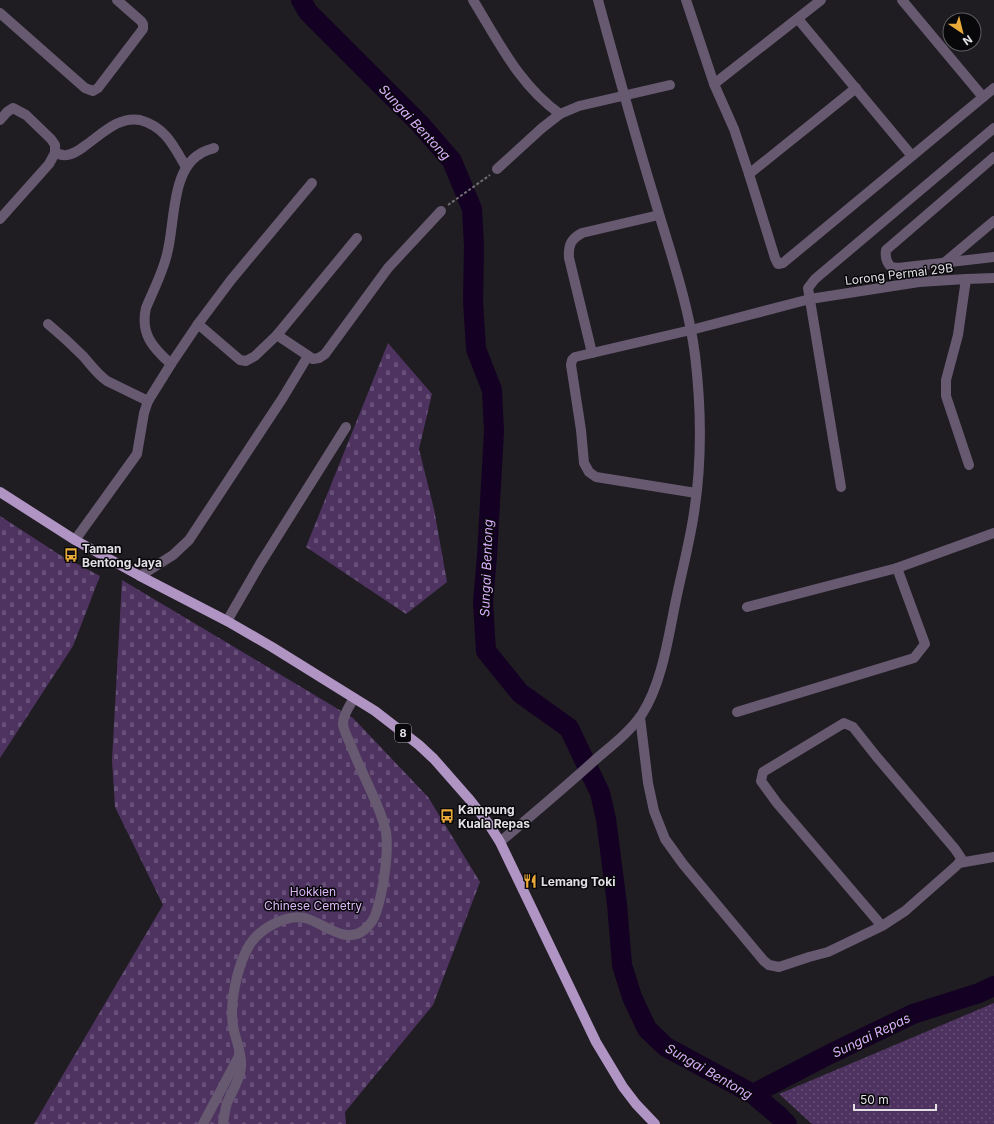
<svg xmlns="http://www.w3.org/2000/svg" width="994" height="1124" font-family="Inter,sans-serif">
  <defs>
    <pattern id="grass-dots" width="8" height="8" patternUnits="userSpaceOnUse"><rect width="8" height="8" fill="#4e3360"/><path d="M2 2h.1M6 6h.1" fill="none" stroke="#675077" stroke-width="1.8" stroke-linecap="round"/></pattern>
    <pattern id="cemetery-stones" width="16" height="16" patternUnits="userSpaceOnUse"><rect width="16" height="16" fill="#4e3360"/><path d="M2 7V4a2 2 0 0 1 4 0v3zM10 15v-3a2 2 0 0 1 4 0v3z" fill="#675077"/></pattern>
  </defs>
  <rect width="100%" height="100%" fill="#1f1c22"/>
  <polygon fill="url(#grass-dots)" points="994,1003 994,1124 812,1124 779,1094"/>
  <g fill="url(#cemetery-stones)">
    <polygon points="388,343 432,394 419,449 434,509 447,582 406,614 306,547"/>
    <polygon points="0,516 60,555 100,576 73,646 0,758"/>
    <polygon points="122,580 353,718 428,797 480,882 433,1005 345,1112 346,1124 34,1124 163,905 115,807 112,760"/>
  </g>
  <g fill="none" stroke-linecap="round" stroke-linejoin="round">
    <g stroke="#140023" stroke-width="20">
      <polyline points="301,0 308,12 421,125 452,161 472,209 474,246 473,301 476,349 492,390 494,431 487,556 483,602 486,651 520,693 569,728 600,793 606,819 617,904 622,965 632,997 647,1029 666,1047 753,1094 779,1116 787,1124"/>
      <polyline points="753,1094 830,1054 913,1014 979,993 994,986"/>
    </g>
    <polyline stroke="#726f74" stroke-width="2" stroke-dasharray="3 2" stroke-linecap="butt" points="448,205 490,175"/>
    <g stroke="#665970" stroke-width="10">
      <path d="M473,0C499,42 519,85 560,114L579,106L670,85"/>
      <polyline points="686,0 714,84 734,129 749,174 775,258 778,264 783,263 994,88"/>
      <polyline points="902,0 983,97"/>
      <polyline points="0,13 85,88 93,91 98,88 143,29 143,24 141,21 117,0"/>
      <polyline points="798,19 912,156"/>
      <polyline points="714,84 821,0"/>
      <polyline points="0,120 7,112 13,108 26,115 51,139 55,145 55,153 49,164 0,219"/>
      <path d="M55,153C59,154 63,156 67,155C74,154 81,149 86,145C103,133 119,116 140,120C151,123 159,128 166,136C174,145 180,157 186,167"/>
      <path d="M994,157L886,250C885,257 886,262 891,267L898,268L994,257"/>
      <polyline points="497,169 542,128 560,114"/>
      <polyline points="749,174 856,88"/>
      <polyline points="944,263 994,221"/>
      <polyline points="966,279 994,278"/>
      <path d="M48,324C60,334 72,345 83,356C91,365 97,374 107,381L148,401"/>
      <polyline points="198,324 240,360 246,361 255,356 277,335 357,238"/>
      <polyline points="277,335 313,359 319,358 325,354 388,268 441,211"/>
      <path d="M592,353L569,258C568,245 571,239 582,233L659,215"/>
      <path d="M171,364C153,348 140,334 146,308C153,291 163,272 167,254C175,225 171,170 200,154C204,151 209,150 214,148"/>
      <polyline points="841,487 808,288 815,279 994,128"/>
      <polyline points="696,493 596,477 589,472 584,463 581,430 571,365 572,360 575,357 691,330 810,299 919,282 966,279 958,335 946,380 946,396 969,465"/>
      <polyline points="75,540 137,454 144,413 148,401 171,364 198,324 231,280 312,183"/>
      <polyline points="140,576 173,555 189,540 282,399 308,356"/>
      <polyline points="747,607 897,568 994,533"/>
      <polyline points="227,621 260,564 346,427"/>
      <polyline points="737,712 914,658 925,644 897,568"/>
      <polyline points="640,717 648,783 654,811 665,839 683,864 764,961 769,965 779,967 809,957 828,952 882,926 905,911 955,867 959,863 961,858 955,849 876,756 853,727 844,723 763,772 761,781 777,803 882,926"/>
      <path d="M500,842C532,815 564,788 595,760C611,746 630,732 642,714C663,682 669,632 677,595C683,567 690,540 694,513C702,462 701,405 695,355C688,301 669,249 654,197C634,132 616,66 598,0"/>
      <polyline points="959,863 994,857"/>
      <polyline points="203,1124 239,1056"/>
      <path d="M223,1124C224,1117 225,1110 227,1103C232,1091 240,1080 241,1067C242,1054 237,1043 234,1031C228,1007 237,965 250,944C261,928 286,914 305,918C324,923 345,945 364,930C369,926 374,919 376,913C383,892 389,854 386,832C385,827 383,822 382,818C373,792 359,768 350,743C347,737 343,729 343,723C343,715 350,705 354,698"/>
    </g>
    <polyline stroke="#b094c4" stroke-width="10" points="0,492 75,540 140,576 227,621 272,647 375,711 419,745 434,759 470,800 488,823 500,842 596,1042 623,1087 636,1104 655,1124"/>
  </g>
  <defs>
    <symbol id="bus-bare" viewBox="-9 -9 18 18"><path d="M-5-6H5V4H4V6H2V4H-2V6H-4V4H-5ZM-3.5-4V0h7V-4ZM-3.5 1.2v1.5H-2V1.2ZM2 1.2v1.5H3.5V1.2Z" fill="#eaaa39" stroke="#08070a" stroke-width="2.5" paint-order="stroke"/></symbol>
    <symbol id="restaurant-bare" viewBox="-9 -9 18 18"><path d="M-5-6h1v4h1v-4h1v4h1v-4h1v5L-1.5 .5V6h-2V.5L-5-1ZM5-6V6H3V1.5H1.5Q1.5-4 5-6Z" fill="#eaaa39" stroke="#08070a" stroke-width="2.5" paint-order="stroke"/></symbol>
  </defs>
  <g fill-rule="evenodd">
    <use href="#bus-bare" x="61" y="545" width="20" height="20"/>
    <use href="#bus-bare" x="437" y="806" width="20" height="20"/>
    <use href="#restaurant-bare" x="520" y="871" width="20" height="20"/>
  </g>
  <g text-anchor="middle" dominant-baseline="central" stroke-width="3" stroke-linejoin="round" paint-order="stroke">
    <rect fill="#08070a" stroke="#a19fa3" stroke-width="1" x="395" y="724" width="16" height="18" rx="3"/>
    <g font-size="11" font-weight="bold" fill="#e2e0e4">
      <text x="403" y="733">8</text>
    </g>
    <g font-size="12" fill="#e2e0e4" stroke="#08070a">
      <text transform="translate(899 274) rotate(-7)">Lorong Permai 29B</text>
    </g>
    <g font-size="12" font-weight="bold" fill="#e2e0e4" stroke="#08070a" text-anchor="start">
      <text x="82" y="548">Taman<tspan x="82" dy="14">Bentong Jaya</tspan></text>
      <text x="458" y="809">Kampung<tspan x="458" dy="14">Kuala Repas</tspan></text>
      <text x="541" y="881">Lemang Toki</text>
    </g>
    <g font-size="12" fill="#dcb8f7" stroke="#08070a">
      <text x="313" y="891">Hokkien<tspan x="313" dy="14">Chinese Cemetry</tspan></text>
    </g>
    <g font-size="13" font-style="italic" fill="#dcaefe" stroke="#08070a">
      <text transform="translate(415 122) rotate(47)">Sungai Bentong</text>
      <text transform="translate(486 568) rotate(-88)">Sungai Bentong</text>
      <text transform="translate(871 1035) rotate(-26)">Sungai Repas</text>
      <text transform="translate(709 1071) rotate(30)">Sungai Bentong</text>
    </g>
  </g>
  <g transform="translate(962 32) rotate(145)"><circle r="19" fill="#08070a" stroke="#5f5e61"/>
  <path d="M0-3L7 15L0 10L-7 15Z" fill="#eaaa39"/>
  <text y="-6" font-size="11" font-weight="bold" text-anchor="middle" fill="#e2e0e4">N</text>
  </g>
  <path d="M854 1104v6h82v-6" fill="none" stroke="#e2e0e4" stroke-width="2"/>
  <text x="860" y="1104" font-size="12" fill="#e2e0e4" stroke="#08070a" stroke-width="3" paint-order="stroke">50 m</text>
</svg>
